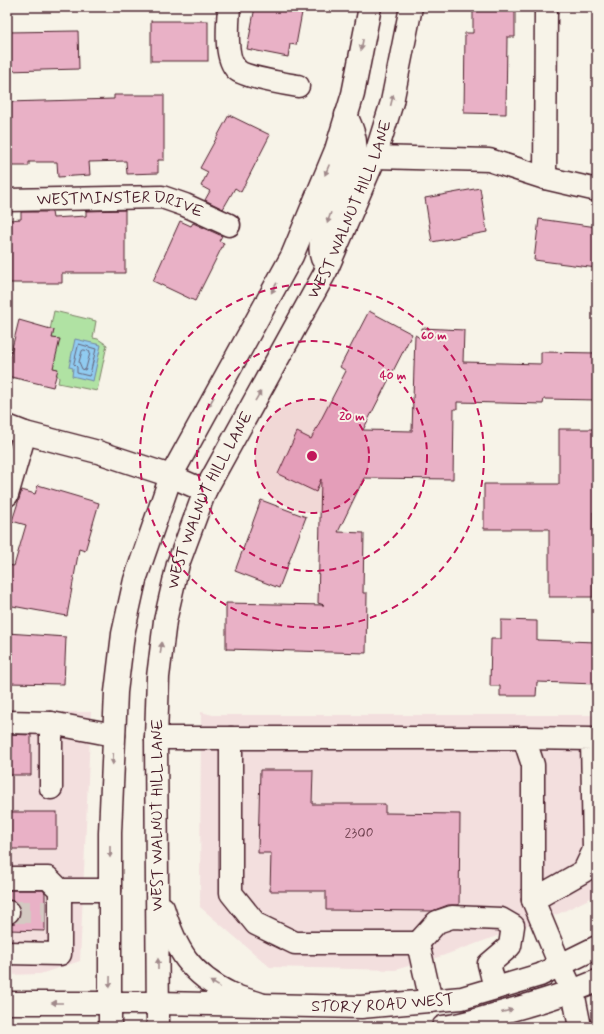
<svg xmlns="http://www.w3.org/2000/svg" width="604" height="1034" font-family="Mynerve,sans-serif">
  <rect width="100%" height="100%" fill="#f7f3e8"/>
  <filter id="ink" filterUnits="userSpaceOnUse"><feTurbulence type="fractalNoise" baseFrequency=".025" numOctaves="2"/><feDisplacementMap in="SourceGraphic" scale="8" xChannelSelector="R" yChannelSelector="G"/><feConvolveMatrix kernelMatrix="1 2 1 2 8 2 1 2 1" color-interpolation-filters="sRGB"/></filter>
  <g filter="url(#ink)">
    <g fill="#f3dfde">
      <polygon points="7,712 91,712 80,961 40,974 7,975"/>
      <polygon points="201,712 213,715 597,715 597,895 558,914 442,956 395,970 270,967 200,907"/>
    </g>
    <polygon fill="#b0e2a3" stroke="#7d8067" points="54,311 96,321 93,338 98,339 107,345 97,391 58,383 59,378 56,373 57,369 45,366 59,339 52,338 54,330 50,330"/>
    <polygon fill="#90cbf0" stroke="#7486a1" points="75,339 101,345 93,381 72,376 73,368 69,367"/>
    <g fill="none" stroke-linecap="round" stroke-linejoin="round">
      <g stroke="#66647a" stroke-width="1">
        <polygon points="79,344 96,349 90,374 89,376 77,373 77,367 74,364"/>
        <polygon points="84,350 89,351 90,353 86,368 85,370 82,369 79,362 82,351"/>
      </g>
    </g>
    <g fill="#e9b1c6" stroke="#4a1f2b">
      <polygon points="255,7 303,7 296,45 290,44 288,57 247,49"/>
      <polygon points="473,7 515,7 515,37 507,37 506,114 464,113 465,33 473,33"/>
      <rect x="151" y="21" width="57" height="40"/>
      <polygon points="78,31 79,69 7,71 7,32"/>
      <polygon points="114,95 164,95 164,160 158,160 158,173 127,174 126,161 89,162 90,175 58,177 57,162 29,162 29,166 7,166 7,102 114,99"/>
      <polygon points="229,115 270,135 241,192 235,188 223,209 205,200 210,191 201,186 208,172 200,168"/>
      <polygon points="480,188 487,232 432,242 425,198"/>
      <polygon points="125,210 125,273 62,273 62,283 10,283 10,220 21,219 21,212 52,212 53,218 86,216 86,211"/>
      <polygon points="539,219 597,227 597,268 534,260"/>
      <polygon points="180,221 191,226 193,223 222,236 219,241 224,243 195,301 153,281"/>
      <polygon points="369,311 412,334 363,430 412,431 415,335 422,339 422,328 464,330 463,362 541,364 541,352 597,353 597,400 544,399 543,404 457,402 457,409 454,409 453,479 364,478 338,532 364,533 363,593 367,593 366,653 226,649 226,603 324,605 318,603 321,479 316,492 278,474 297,432 311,439 346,371 340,367"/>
      <polygon points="19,320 54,330 52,338 60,339 53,368 58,369 53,387 7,376 7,368"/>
      <polygon points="559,429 597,429 597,512 593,512 593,597 549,597 549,529 484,529 484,484 559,484"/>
      <polygon points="38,485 99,503 85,551 79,549 67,616 7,605 7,565 14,566 26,525 12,521 22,490 35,494"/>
      <polygon points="261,500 306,517 279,588 235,571"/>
      <polygon points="501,620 537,621 537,640 597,642 597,684 537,682 536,696 500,696 500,686 490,686 491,639 501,639"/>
      <polygon points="7,633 66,637 64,684 7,683"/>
      <polygon points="7,734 31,735 31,775 7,775"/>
      <polygon points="260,770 313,770 312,804 385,804 385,813 460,814 459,905 448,905 432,911 326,910 326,891 270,891 271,853 258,853"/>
      <rect x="7" y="812" width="50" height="37"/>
      <polygon points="8,890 43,890 45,893 45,931 8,930 8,924 15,923 19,918 20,912 19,905 14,901 8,900"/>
    </g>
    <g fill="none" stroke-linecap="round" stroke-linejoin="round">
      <polyline stroke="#d4c9c2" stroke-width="22" stroke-dasharray="22 11" stroke-linecap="butt" points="8,912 45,912"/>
      <defs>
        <g id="minor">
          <path d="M229,7C228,24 224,58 237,70C244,77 286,84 298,86"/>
          <polyline points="375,157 489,160 545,178 597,190"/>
          <polyline points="545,178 546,7"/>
          <path id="s1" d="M7,200L162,197L185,205L229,225"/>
          <polyline points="7,426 25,433 98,452 171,476 205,491"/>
          <polyline points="7,495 25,433"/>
          <polyline points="7,722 51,723 114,735"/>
          <polyline points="51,723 51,788"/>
          <polyline points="156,738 524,738 533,765 533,900 560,965 573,992 580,1027"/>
          <polyline points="231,738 231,893 256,924 295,943 418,943 431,1001"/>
          <polyline points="524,738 592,739 594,850 584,871 533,900"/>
          <polyline points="7,878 48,878 60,890 110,890"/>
          <polyline points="7,912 8,912"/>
          <polyline points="418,943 437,922 452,917 501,919 513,926 510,946 489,964 495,988"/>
          <polyline points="7,953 60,954 60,890"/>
          <path id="s2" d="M158,1003L361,1007L462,998L540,975L597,947"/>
          <path d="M443,1027C462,1025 481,1019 500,1013C533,1004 565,995 597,981"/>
        </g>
        <g id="major">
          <path d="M328,265C327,263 323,261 322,258C312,232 352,179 355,151C357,139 351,126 346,115"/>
          <path d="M163,908C176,950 190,974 231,994C241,999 253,1001 263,1005"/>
          <polyline points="7,1003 158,1003"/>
          <polyline points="110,1027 110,833 116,692 123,634 135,580 171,476 292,256 336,150 353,94 370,7"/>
          <path id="s3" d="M158,1027L156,738L158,677L165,621L178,564L205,491L326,271L375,157L392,102L411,7"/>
        </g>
      </defs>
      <use href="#minor" stroke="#4a1f2b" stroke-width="25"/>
      <use href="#major" stroke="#4a1f2b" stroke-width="25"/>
      <use href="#minor" stroke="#f7f3e8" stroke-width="22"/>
      <use href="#major" stroke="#f7f3e8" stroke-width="22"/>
    </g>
    <defs><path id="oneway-solid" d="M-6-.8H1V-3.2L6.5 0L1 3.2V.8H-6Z"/></defs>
    <g fill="#a0898a">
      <use href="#oneway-solid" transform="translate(362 45) rotate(101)"/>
      <use href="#oneway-solid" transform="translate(392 100) rotate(-76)"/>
      <use href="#oneway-solid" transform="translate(327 170) rotate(113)"/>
      <use href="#oneway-solid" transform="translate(329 218) rotate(109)"/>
      <use href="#oneway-solid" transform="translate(274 288) rotate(119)"/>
      <use href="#oneway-solid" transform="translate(258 396) rotate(-60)"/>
      <use href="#oneway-solid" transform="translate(211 402) rotate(119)"/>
      <use href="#oneway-solid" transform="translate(161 648) rotate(-83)"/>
      <use href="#oneway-solid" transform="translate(113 759) rotate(93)"/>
      <use href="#oneway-solid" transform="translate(110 852) rotate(90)"/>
      <use href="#oneway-solid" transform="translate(158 964) rotate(-90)"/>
      <use href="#oneway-solid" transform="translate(110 982) rotate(91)"/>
      <use href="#oneway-solid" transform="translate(215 984) rotate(-149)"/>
      <use href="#oneway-solid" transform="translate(57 1003) rotate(-180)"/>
      <use href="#oneway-solid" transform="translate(507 1011) rotate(-15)"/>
    </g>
  </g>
  <circle cx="312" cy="456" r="57" fill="#c2185b" fill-opacity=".12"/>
  <g fill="none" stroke="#c2185b" stroke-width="2" stroke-dasharray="7 5">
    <circle cx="312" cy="456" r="57"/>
    <circle cx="312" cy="456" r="115"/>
    <circle cx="312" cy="456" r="172"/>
  </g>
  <g text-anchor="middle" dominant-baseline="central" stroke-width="4" stroke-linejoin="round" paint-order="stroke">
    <g font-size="14" fill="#724452">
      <text x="359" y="833">2300</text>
    </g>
    <g font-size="16" fill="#4a1f2b" stroke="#f7f3e8">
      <text stroke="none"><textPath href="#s1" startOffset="114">WESTMINSTER DRIVE</textPath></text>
      <text stroke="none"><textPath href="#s3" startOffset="860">WEST WALNUT HILL LANE</textPath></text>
      <text stroke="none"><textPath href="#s3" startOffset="536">WEST WALNUT HILL LANE</textPath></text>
      <text transform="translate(157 815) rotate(-90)">WEST WALNUT HILL LANE</text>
      <text stroke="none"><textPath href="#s2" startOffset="225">STORY ROAD WEST</textPath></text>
    </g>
  </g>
  <circle cx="312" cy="456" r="6" fill="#c2185b" stroke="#f7f3e8" stroke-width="2"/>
  <g font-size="12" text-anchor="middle" font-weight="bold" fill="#c2185b" stroke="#f7f3e8" stroke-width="4" stroke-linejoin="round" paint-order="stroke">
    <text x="434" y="339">60 m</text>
    <text x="393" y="379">40 m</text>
    <text x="352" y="420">20 m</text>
  </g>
  <rect width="604" height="1034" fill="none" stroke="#f7f3e8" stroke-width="24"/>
  <rect x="12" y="12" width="580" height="1010" fill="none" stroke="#4a1f2b" stroke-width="1.5" filter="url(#ink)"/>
</svg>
